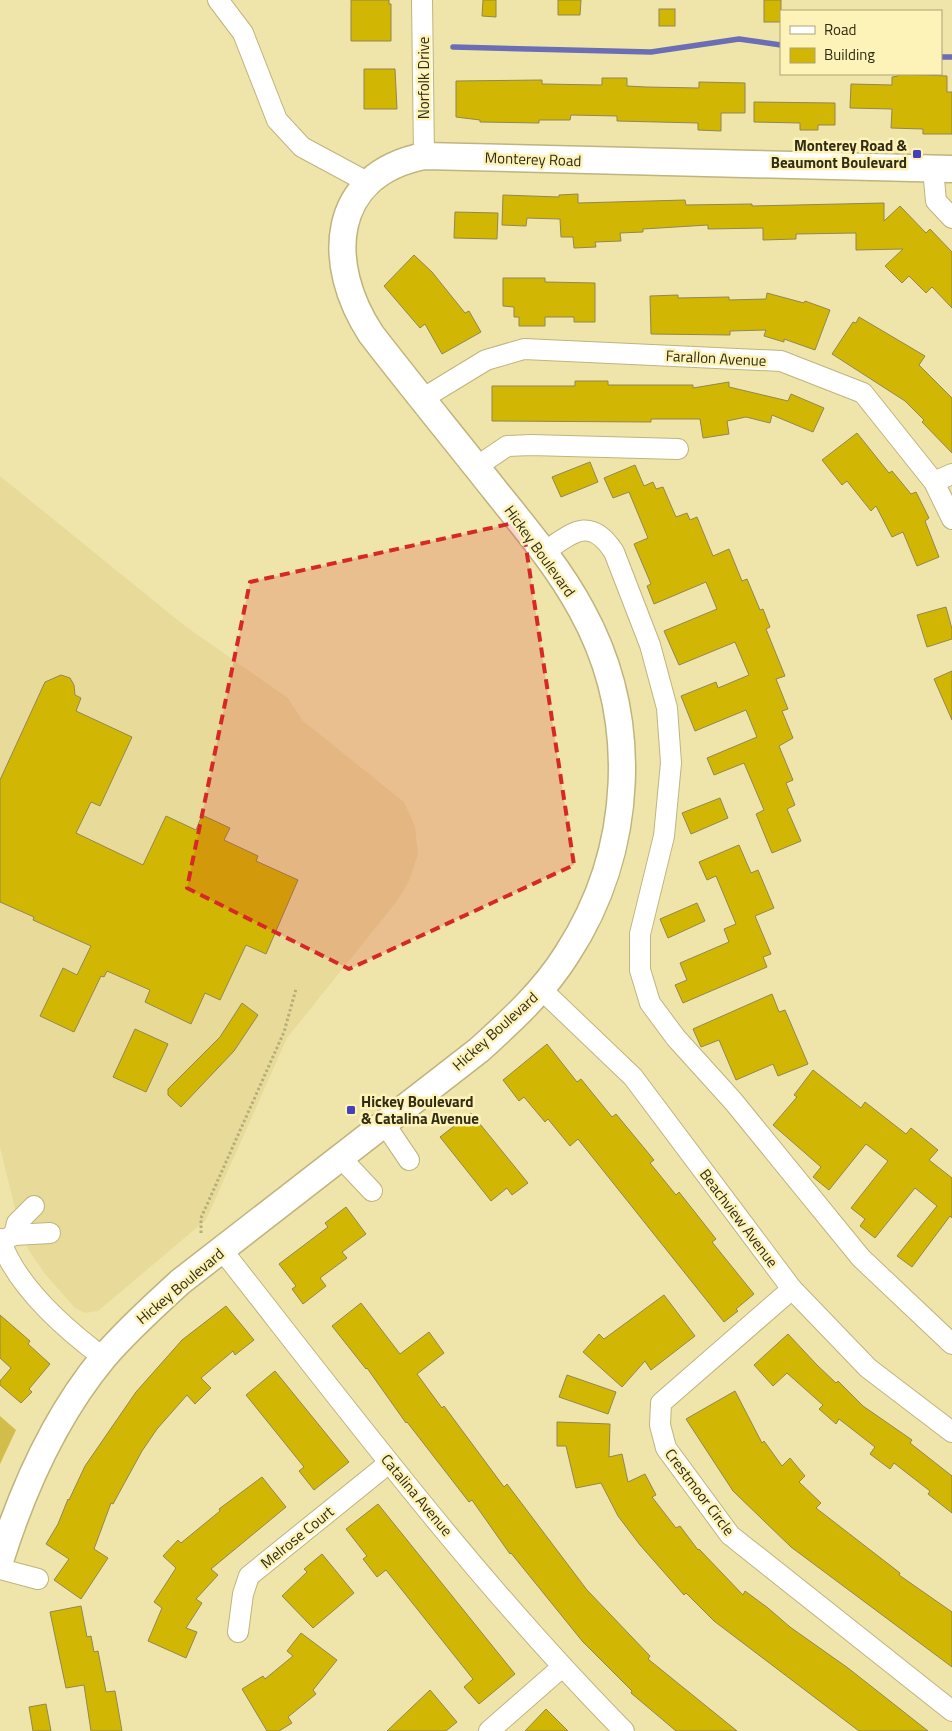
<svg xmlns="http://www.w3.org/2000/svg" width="952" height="1731" font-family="'Titillium Web',sans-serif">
  <rect width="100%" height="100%" fill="#efe5aa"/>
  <polygon fill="#e8db99" points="0,476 185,626 288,698 302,720 404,802 415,826 418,854 409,881 398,900 287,1038 206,1220 98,1311 85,1313 75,1308 45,1274 28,1249 15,1209 0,1147"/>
  <polygon fill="#d2bd4b" points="0,1416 16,1430 0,1464"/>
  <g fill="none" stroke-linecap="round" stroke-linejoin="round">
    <g stroke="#6b6eb4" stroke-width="5.5">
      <polyline points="453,47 651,52 739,39 781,45"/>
      <polyline points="941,57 952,57"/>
    </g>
  </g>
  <g fill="#d1b704" stroke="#918750">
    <polygon points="351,0 389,0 389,4 391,4 391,41 351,41"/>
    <polygon points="483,0 496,0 496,17 482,16"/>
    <polygon points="558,0 581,0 580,15 558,15"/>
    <rect x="764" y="0" width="17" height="22"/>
    <rect x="659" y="9" width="16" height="17"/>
    <polygon points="364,69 395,69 397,109 364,109"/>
    <polygon points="898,74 947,76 947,92 952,92 952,134 923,134 923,129 891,128 892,109 850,108 851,84 892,85 892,77 898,76"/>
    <polygon points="602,78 627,78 627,86 646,87 699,88 699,82 745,83 745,113 721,113 721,131 698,130 698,123 617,121 617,116 571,115 570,120 539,120 539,123 480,122 480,120 456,117 456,81 542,80 542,84 602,85"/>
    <polygon points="754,102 835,103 835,125 818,125 818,130 800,130 800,123 754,122"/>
    <polygon points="578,194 578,203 685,200 686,205 752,204 752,206 884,203 884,221 900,206 926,233 930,229 952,252 952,308 932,287 926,293 909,276 902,283 885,266 903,249 856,250 856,233 796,234 796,239 763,240 763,228 708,229 708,225 643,229 643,232 620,233 621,241 595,242 596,247 574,248 573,237 561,237 560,219 527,218 526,226 502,225 503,195 559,197 559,195"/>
    <polygon points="455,212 498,213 497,239 454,238"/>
    <polygon points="414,255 432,272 465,313 469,311 481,332 442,354 425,324 420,328 384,286"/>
    <polygon points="503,278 545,278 545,282 595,283 595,322 574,322 574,317 545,317 545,326 519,326 519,317 514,317 514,307 503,306"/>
    <polygon points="767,293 804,303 805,301 830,310 815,350 784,339 784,342 764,336 766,330 730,331 730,335 651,334 650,296 678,295 678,298 729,297 729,300 766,299"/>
    <polygon points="859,317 925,356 919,365 952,398 952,453 922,422 924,420 905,401 832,354 853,322 856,323"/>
    <polygon points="575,381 608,381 608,385 693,385 693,388 729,382 729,387 788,401 791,394 824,408 813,432 772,415 770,423 746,417 727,421 729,434 703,438 700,419 651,419 651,422 492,421 492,386 575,386"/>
    <polygon points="857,433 889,473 892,471 911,494 916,492 929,518 925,521 939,557 917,566 903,532 892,537 876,506 871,511 847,481 842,485 822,460"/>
    <polygon points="590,462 598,482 561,497 552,477"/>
    <polygon points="635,465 644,486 653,482 656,489 663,487 676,517 687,513 690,520 697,517 713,556 729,549 742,581 747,579 760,610 763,609 770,627 766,629 785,676 776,679 788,709 782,711 793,738 779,746 793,780 786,783 795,805 787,809 801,841 772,853 756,814 764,810 744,763 714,775 707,758 757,737 746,710 695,731 681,696 716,682 718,688 749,675 735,642 679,665 664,631 717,609 706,582 654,604 647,586 651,584 634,544 648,538 629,492 613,498 604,478"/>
    <polygon points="946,607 952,629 952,639 927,647 917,615"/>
    <polygon points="952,671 952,720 934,679"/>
    <polygon points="61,675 70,678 74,685 75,695 81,698 76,711 132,737 100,806 91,802 76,833 143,865 166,816 196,830 202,815 230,828 224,840 258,856 256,861 298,880 266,954 246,945 220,1000 205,993 191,1024 145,1002 150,990 107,971 104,977 101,976 74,1032 40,1016 63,968 77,975 91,946 33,920 34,917 0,902 0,780 45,682"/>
    <polygon points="720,798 728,818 691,834 682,813"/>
    <polygon points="739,845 751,873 758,870 774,908 755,916 771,954 763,957 767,967 683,1003 675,985 687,980 680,963 729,942 724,929 736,924 716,876 707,880 699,862"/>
    <polygon points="697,903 705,921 668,938 660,919"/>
    <polygon points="772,994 779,1012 785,1010 808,1064 778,1076 773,1064 736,1080 719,1040 701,1047 693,1029"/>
    <polygon points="242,1003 258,1015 234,1051 181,1107 168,1095 168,1089 220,1037"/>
    <polygon points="135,1029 168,1044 146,1092 113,1077"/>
    <polygon points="547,1044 577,1082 581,1079 612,1117 616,1114 654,1160 650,1163 676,1195 679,1192 716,1239 712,1242 754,1294 736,1309 738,1311 724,1322 578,1139 570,1146 548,1119 545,1122 524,1097 519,1101 503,1080"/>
    <polygon points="813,1070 861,1108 865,1102 906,1134 911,1128 938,1150 929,1160 952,1178 952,1218 950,1216 912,1267 897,1256 937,1206 915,1188 875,1238 860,1226 865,1219 851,1208 888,1161 866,1144 829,1190 813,1177 821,1167 773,1125 797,1097 794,1095"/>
    <polygon points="471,1113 528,1183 512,1195 507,1188 491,1201 440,1137"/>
    <polygon points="346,1207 366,1234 342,1252 347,1258 320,1278 326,1286 303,1304 292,1289 296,1286 279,1264 328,1227 325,1223"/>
    <polygon points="664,1295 695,1336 651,1370 645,1361 622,1387 583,1352 599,1334 604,1339"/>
    <polygon points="361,1303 400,1354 429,1332 444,1353 417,1374 442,1408 444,1406 504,1487 507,1484 587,1590 650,1656 648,1659 737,1731 676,1731 631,1693 632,1691 583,1642 511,1553 510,1554 472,1500 469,1502 407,1422 406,1423 367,1368 366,1369 332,1326"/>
    <polygon points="226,1306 254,1340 235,1355 233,1351 201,1378 211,1388 195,1404 187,1395 157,1429 142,1451 113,1504 111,1503 94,1549 108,1558 81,1599 54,1580 69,1559 46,1544 58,1524 68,1499 69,1500 85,1466 136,1392 182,1340"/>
    <polygon points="0,1315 30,1341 28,1344 50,1364 29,1389 32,1392 21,1403 0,1385 0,1381 11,1368 0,1358"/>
    <polygon points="788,1334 817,1365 836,1383 838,1381 863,1406 912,1440 910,1443 952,1476 952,1513 928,1494 930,1491 894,1463 890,1469 870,1454 875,1447 839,1419 836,1424 819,1409 823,1405 787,1373 773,1386 754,1365"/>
    <polygon points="275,1371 349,1462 314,1490 299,1471 304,1467 246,1395"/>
    <polygon points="567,1375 616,1392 608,1414 559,1397"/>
    <polygon points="735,1391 762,1443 764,1441 782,1466 790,1458 805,1476 799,1482 821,1503 816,1508 900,1573 899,1575 952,1612 952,1667 791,1547 733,1491 686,1419"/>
    <polygon points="557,1422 610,1424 609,1457 622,1454 628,1482 645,1474 656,1495 652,1497 676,1528 680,1526 698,1550 699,1549 743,1595 745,1591 768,1608 790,1627 848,1668 928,1731 859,1731 714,1621 686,1593 684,1595 640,1545 618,1516 601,1483 576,1488 566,1446 557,1446"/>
    <polygon points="262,1477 286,1507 211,1569 218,1575 196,1599 202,1603 186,1628 197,1632 186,1658 148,1641 162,1608 154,1602 176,1568 163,1556 178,1540 181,1543 220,1511 219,1509"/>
    <polygon points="378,1504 515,1674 479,1704 464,1687 473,1679 386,1570 377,1577 363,1559 367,1556 346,1529"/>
    <polygon points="322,1554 354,1593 313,1628 282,1596 307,1572 304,1569"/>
    <polygon points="81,1606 87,1637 91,1636 94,1652 98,1651 106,1692 115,1691 122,1731 91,1731 84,1685 66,1688 50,1612"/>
    <polygon points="301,1633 337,1660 313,1690 316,1694 288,1717 292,1723 279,1731 267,1731 242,1689 263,1676 265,1679 293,1656 287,1651"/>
    <polygon points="430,1690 457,1722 446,1731 387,1731"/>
    <polygon points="46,1704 51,1731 33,1731 29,1707"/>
    <polygon points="546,1709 568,1731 525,1731"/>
  </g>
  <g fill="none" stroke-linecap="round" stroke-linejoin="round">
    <defs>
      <g id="minor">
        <polyline points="218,0 243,33 277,120 302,147 367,182"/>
        <polyline points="422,0 424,156"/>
        <polyline points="933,169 936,201 952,218"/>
        <polyline points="422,399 486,360 524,349 781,361 863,393 934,482 952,519"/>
        <polyline points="476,467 507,446 531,445 678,449"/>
        <polyline points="934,482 952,474"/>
        <path d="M544,552C572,533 590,515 614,552L650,645L667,708L671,763L664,836L640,934V970L650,1003L676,1038L733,1101L861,1258L952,1344"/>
        <polyline points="541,989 633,1077 792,1289 868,1368 952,1432"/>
        <polyline points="384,1123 409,1160"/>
        <polyline points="340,1157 372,1191"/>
        <polyline points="14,1235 17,1223 34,1206"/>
        <path d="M0,1239C16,1286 65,1329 104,1358"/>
        <polyline points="0,1242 14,1235 50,1233"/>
        <path d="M222,1250C351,1414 477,1582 624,1731"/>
        <polyline points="792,1289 661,1403 660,1425 666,1448 730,1535 952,1711"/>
        <polyline points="0,1569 38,1579"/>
        <polyline points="238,1632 243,1594 249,1576 389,1463"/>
        <polyline points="489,1731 561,1668"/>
      </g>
      <path id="major" d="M0,1561C23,1488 55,1416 104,1357C127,1330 154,1306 180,1282L479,1050C511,1021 544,991 567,954C634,851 641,717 581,609C557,565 525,528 494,489C453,437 411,386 371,334C325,264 329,175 424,156L952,169"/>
    </defs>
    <use href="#minor" stroke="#bfb47c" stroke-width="22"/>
    <use href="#major" stroke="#bfb47c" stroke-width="29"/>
    <polyline stroke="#b5ad7d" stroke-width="3" stroke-dasharray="2.5 2.5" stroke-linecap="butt" points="201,1233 201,1218 284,1032 296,989"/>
    <use href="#minor" stroke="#fff" stroke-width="20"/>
    <use href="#major" stroke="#fff" stroke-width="26"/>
  </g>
  <path fill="#d62828" fill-opacity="0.2" stroke="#d62828" stroke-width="4" stroke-dasharray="10 6" stroke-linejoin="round" d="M522,521L574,865L349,969L187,888L250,582Z"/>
  <g fill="#463fb5" stroke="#fdf2b7" stroke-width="2">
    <rect x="912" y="149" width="10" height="10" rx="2.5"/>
    <rect x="346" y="1105" width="10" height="10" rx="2.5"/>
  </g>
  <g text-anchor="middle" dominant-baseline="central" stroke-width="5" stroke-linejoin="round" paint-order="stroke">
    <g font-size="15" fill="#302c15" stroke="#fdf2b7">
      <text transform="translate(423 78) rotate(-90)">Norfolk Drive</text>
      <text transform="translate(533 159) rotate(2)">Monterey Road</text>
      <text transform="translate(716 358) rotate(3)">Farallon Avenue</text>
      <text transform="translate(540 551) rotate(54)">Hickey Boulevard</text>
      <text transform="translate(495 1031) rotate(-42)">Hickey Boulevard</text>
      <text transform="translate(739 1218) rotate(53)">Beachview Avenue</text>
      <text transform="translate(180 1286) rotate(-40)">Hickey Boulevard</text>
      <text transform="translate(700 1492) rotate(53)">Crestmoor Circle</text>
      <text transform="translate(417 1495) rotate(50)">Catalina Avenue</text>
      <text transform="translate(297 1537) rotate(-39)">Melrose Court</text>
    </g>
    <g font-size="15" font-weight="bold" fill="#302c15" stroke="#fdf2b7" text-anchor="end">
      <text x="907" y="145">Monterey Road &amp;<tspan x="907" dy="17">Beaumont Boulevard</tspan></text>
      <text x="361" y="1101" text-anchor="start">Hickey Boulevard<tspan x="361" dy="17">&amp; Catalina Avenue</tspan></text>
    </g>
  </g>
  <rect x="780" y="10" width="162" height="65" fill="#fdf2b7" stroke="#aba376"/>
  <rect x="790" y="26" width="25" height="8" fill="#ffffff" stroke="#aba376"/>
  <text x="824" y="35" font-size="15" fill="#302c15">Road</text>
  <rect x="790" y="48" width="25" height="15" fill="#d1b704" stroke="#aba376"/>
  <text x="824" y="60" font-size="15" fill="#302c15">Building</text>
</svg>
